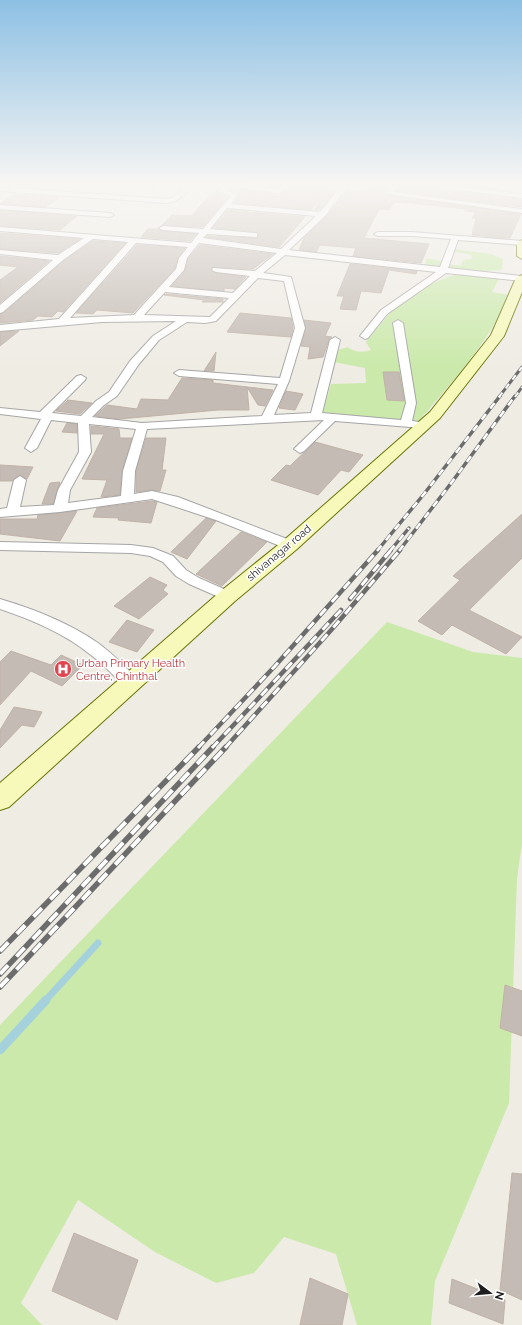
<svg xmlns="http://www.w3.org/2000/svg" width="522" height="1325" font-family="Raleway,sans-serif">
  <rect width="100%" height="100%" fill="#efece4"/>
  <g fill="#cae9aa">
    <path d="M454,249L491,254L503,259L502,270L472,272L426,267V259C438,257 448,267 461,265L463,260L471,259L472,256C466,252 458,254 450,251Z"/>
    <path d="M456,274L499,279L492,292L510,295C488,343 452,382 418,422L323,412L331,384L366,383L365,368L334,362L338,350L347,347C355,352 362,353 371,350L366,342L393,309L422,287Z"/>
    <polygon points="387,622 473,652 522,658 522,843 517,879 509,1103 435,1281 431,1325 357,1325 336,1254 284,1237 254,1273 216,1283 155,1252 78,1200 21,1303 42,1325 0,1325 0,1025"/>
  </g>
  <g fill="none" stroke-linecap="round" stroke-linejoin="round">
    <polyline stroke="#a5d1dd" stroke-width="7" points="45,1001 98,943"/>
    <polyline stroke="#a5d1dd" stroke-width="9" points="0,1050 46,1000"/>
  </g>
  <g fill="#c4bbb4" stroke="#c1b2a7">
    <polygon points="221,184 223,184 217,192 228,197 202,227 162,225 172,215 191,216"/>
    <polygon points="404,184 522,199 522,207 397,191"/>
    <polygon points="450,184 501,184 496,189"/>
    <polygon points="290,185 330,187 328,188 337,189 319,210 315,210 320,199 311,210 234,203 239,195 229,189 280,194"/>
    <polygon points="371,185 389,187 384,193 387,195 521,214 510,238 503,238 472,235 476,218 472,218 476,212 465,211 466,209 403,202 393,203 389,210 379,209 364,238 429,244 421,263 353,256 356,248 320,245 316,252 299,250 304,238 326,217 347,190 365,192"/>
    <polygon points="14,194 60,197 46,207 0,204"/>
    <polygon points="0,210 77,216 60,230 0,226"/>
    <polygon points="228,210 305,217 279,247 206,237 208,236 258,238 257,232 213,228"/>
    <polygon points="148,229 158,229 163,231 196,234 190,241 141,237"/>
    <polygon points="0,233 80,239 58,253 0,249"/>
    <polygon points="93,241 125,243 63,312 58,311 52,317 38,316 33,320 0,323 0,314 4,313 64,261"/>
    <polygon points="137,245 185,248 178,257 175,268 133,313 97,310 93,314 76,313"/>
    <polygon points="200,245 273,254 253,269 212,267 211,270 216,273 246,277 235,289 224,288 224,291 172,286 185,271 188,259"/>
    <polygon points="0,256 49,261 0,303 0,280 18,267 0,265"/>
    <polygon points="350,264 417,271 416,274 389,270 381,293 361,291 356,310 340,309 344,296 337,296"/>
    <polygon points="166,294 223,299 223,302 202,302 204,300 164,295"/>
    <polygon points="240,313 291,318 293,328 291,337 227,332"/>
    <polygon points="304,320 331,323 325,336 332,337 329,340 323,357 308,359 310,347 301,346 306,328"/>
    <polygon points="19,331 0,346 0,332"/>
    <polygon points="216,352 214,371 204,371"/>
    <polygon points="383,372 399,372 404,401 387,400"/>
    <polygon points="182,378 213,380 213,383 273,390 265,406 258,405 247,387 249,410 218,410 120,419 95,416 107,405 137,409 141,399 168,400"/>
    <polygon points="286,391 303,394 295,410 279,408"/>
    <polygon points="68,400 92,403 80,414 56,411"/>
    <polygon points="67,423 77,424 77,433 62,432"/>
    <polygon points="91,426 119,429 120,438 132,438 122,471 120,495 101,497 107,480 82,479 104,434 91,434"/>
    <polygon points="146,438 166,438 162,470 166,470 160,491 152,490 136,492 136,471"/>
    <polygon points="315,442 363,455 349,472 341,470 318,495 271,480 286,465 290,466"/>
    <polygon points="0,465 33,467 27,479 19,475 12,481 0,481"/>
    <polygon points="60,482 53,504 42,504 50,483"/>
    <polygon points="152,501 157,502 151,523 118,520 119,518 93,517 97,508"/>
    <polygon points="77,511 60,541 0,534 0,519 37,519 38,515"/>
    <polygon points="522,514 522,558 469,610 522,637 506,654 452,625 442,635 418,621 460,580 453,576"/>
    <polygon points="206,518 216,521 187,559 171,552"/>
    <polygon points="241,532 267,542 222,586 196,574"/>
    <polygon points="150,577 167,585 163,590 168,594 139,619 114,606"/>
    <polygon points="127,620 154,630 137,652 109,642"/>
    <polygon points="11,651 51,665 61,655 83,665 62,686 31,671 0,705 0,662"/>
    <polygon points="14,707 42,712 34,727 22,725 0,748 0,730"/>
    <polygon points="505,985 522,991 522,1036 500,1028"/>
    <polygon points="512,1173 522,1174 522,1300 500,1290"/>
    <polygon points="74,1233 138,1260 117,1320 52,1291"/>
    <polygon points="310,1278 348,1294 342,1325 300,1325"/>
    <polygon points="452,1279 505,1300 503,1324 449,1303"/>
  </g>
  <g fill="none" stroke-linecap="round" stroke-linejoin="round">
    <defs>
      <g id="street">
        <polygon points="154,184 161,184 156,188 153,186"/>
        <polygon points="190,184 197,184 176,201 166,203 0,191 0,187 166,199 172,198"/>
        <path d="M225,184L278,189L282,184H289L280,193L229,187L226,190L238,195L231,204L320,212L343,184H350L325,216L289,250L440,267L451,239L412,236H378L374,234L378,232H412L522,241V245L458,240L448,268L521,276L522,281L446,273L387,314L368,338L365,339L360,336L381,310L436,272L285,255L263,273L291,277L305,328L289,381L274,415L311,413L330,340L335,337L340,340L322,413L401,420L406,403L393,323L398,320L403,323L416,403L412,421L427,423L429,425L423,428L335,421L304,451L300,453L294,449L296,447L324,420L147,429L135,471L134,494L152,491L178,497L295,542L297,545L295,548H285L216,520L152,499L60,512L0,517V509L7,508L14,480L20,476L26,480L20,507L54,505L58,490L79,452L78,423L51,420L37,448L31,452L25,448L41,419L0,414V408L40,412L77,376L81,375L86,378L85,380L52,413L81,416L96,401L109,392L130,361L153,336L176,321L102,322L0,331V325L59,319L128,242L93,239L63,260L3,312L0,313V305L53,260L0,254V250L58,255L84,238L0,231V227L191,243L199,233L163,230L159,228L163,226L203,229L231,196L218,191ZM227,208L316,216L281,249L203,238L207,234L257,237V233H254L210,229ZM136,243L188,247L179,258L176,269L134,315L70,318ZM199,243L277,253L255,271L213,268L212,270L216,272L250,276L233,293L169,287L184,270L187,258ZM258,278L284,281L295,328L280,378L179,370L174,373L179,376L278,384L262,416L142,423L92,417L104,405L117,396L139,364L159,340L187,322L205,323L216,321ZM165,292L229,298L210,317L144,315ZM89,424L136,429L123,471L121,496L68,503L70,490L91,452Z"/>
        <polygon points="393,184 400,184 394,192 522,209 522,213 387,194 386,193"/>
        <polygon points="413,184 435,184 522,194 522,198"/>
        <polygon points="0,205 110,213 114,215 110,217 0,209"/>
        <polygon points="0,542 131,545 153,548 173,556 186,570 199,578 233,593 235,596 233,599 228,601 189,584 176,576 163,562 150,556 131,553 0,550"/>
        <path d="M0,599C34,609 69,623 98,643C112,653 124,666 137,678L139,682L137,686L131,688L125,686C114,676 103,664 91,655C64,633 32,620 0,609Z"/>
      </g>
      <g id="secondary">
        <polygon points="522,240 522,259 517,256 517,243"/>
        <polygon points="522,275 522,292 504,336 440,418 297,549 235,601 9,807 0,810 0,783 221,591 283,541 430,412 491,335 516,278"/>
      </g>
    </defs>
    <use href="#street" stroke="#a5a5a5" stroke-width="2"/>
    <use href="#secondary" stroke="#6a7505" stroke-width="2"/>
    <use href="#street" fill="#fff" fill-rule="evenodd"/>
    <use href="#secondary" fill="#f6f9b9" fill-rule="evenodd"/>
    <defs>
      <g id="rail-far3">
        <polyline points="499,397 522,367"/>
        <polyline points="515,397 522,387"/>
      </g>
      <g id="rail-far2">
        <polyline points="377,551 424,494 500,396"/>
        <polyline points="390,551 409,528"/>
        <polyline points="399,551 452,482 515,396"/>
      </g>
      <g id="rail-far1">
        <polyline points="350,599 391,550"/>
        <polyline points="198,748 275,666 378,550"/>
        <polyline points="212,748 341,610"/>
        <polyline points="225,748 333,628 400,550"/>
      </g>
      <g id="rail">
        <polyline points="0,951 199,747"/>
        <polyline points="0,974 213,747"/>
        <polyline points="0,987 226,747"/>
      </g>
    </defs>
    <use href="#rail-far3" stroke="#6c6c6c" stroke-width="3"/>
    <use href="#rail-far2" stroke="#6c6c6c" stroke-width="3.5"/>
    <use href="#rail-far1" stroke="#6c6c6c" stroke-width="4.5"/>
    <use href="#rail" stroke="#6c6c6c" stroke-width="5.5"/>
    <use href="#rail-far3" stroke="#fff" stroke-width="2" stroke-dasharray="5.5" stroke-linecap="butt"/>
    <use href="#rail-far2" stroke="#fff" stroke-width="2.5" stroke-dasharray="7" stroke-linecap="butt"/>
    <use href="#rail-far1" stroke="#fff" stroke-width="3" stroke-dasharray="9" stroke-linecap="butt"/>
    <use href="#rail" stroke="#fff" stroke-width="4" stroke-dasharray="12" stroke-linecap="butt"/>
  </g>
  <linearGradient id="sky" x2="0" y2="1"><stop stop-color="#8dc0e4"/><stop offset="0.5" stop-color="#f8f6f3"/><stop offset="1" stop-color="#f8f6f3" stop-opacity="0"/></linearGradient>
  <rect width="522" height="370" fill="url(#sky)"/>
  <defs>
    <symbol id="hospital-disc" viewBox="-11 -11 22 22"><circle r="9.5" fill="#e0444e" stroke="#fff"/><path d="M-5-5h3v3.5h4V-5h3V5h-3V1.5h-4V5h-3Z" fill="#fff"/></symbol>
  </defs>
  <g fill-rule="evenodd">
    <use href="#hospital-disc" x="53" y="659" width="20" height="20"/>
  </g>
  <g text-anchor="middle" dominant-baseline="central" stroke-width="3" stroke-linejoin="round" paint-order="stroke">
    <g font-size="11" fill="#1e1e1e" stroke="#fff">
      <text transform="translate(279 553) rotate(-40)">shivanagar road</text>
    </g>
    <g font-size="11" fill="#be3a42" stroke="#fff" text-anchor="start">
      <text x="76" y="663">Urban Primary Health<tspan x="76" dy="13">Centre, Chinthal</tspan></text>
    </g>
  </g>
  <g transform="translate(490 1293) rotate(106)" stroke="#ffffff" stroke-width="3" paint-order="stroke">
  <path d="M0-3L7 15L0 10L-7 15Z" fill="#1e1e1e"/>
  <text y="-6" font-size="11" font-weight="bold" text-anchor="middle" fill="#1e1e1e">N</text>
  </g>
</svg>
